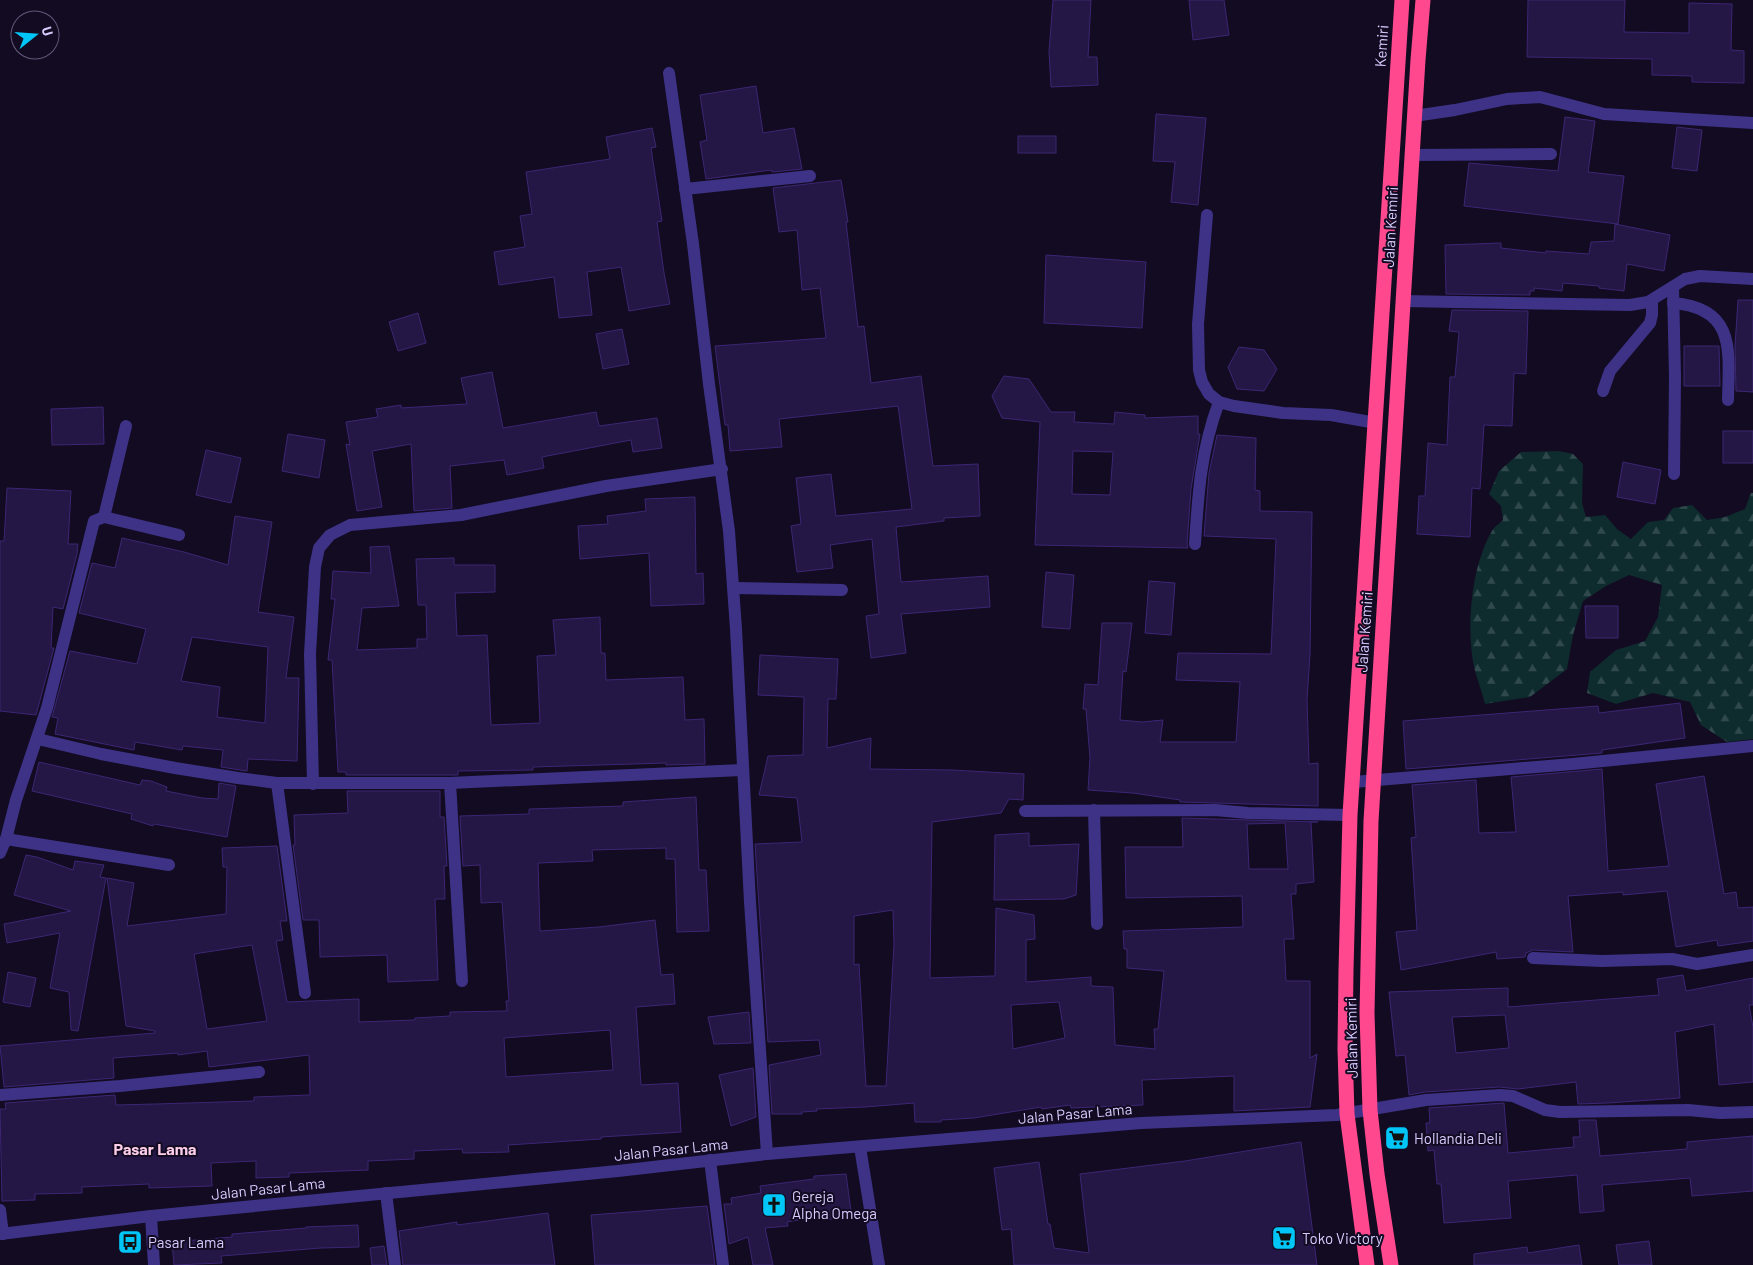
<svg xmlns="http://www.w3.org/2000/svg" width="1753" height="1265" font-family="Barlow,sans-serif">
  <defs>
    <pattern id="forest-firs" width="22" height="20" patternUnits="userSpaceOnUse" patternTransform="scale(1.25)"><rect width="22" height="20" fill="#0e2b2d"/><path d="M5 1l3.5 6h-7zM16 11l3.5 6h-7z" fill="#30494c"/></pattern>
  </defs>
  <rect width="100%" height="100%" fill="#120b22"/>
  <path fill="url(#forest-firs)" d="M1559,451L1573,454L1583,464L1582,503L1586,517L1605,515L1617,529L1631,539L1648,522L1664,520L1673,508L1692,505L1707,520L1725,517L1745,509L1751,493H1753V739L1727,742L1701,725L1690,702L1653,693L1616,704L1587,693L1590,672L1616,650L1645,641L1658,617L1662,585L1629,575L1606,586L1583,601L1573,635L1567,669L1530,697L1485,704C1482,692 1477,679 1474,667C1466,628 1471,566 1492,531C1494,527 1499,524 1503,520L1501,506L1489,494L1499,471L1521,452Z"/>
  <g fill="#241645" stroke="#3d2673" fill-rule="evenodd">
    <polygon points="1053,0 1091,0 1088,57 1097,57 1098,85 1051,87 1049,52"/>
    <polygon points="1189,0 1224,0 1229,35 1193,40"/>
    <polygon points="1528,0 1625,0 1624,32 1689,33 1689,3 1732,4 1731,50 1744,51 1744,83 1692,82 1692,76 1652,75 1652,59 1527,57"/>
    <polygon points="756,86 763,133 794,128 802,169 772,172 771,170 706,179 700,142 707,140 700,95"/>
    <polygon points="1156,114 1206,118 1198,205 1171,202 1175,162 1153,161"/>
    <polygon points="1565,117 1595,121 1588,172 1624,176 1618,224 1464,206 1469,163 1558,171"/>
    <polygon points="1677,127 1702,130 1697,171 1672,168"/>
    <polygon points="652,128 656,147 651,148 662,221 657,222 664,273 670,304 629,311 621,267 587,272 592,315 559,318 554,277 499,285 494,252 525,247 520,216 532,214 526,172 610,159 606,137"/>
    <rect x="1018" y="136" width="38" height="17"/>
    <polygon points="841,180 848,222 846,222 858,327 864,326 871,383 921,376 933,466 978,464 980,516 944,518 944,521 896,527 901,582 988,576 990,607 901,614 906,653 871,658 866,616 879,614 872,539 830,545 833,568 797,572 791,526 801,524 796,478 831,474 836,516 912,509 898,406 779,419 782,447 730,451 728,425 725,425 715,346 826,338 820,288 802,290 797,230 779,232 773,188"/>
    <polygon points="1615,224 1670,235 1664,271 1627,264 1624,291 1599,288 1599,286 1563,283 1562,291 1534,288 1534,291 1530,291 1530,295 1446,294 1445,245 1501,243 1501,248 1546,253 1546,251 1589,254 1591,242 1614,241"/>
    <polygon points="1046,255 1146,262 1142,328 1044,323"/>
    <polygon points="1738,300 1753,300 1753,392 1736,391 1735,346"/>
    <polygon points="1452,310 1528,311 1526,374 1514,373 1512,426 1484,425 1480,489 1472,488 1470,537 1417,534 1419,496 1425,496 1428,443 1447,445 1450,377 1455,377 1459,332 1449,331"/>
    <polygon points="418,313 426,343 398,351 389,322"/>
    <polygon points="622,329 629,364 603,369 596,334"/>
    <polygon points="1684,346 1719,346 1720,386 1684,386"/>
    <polygon points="1239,347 1264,350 1277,369 1264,391 1237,389 1228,367"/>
    <polygon points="492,372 503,428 596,412 599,426 657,418 662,448 633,452 631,440 542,457 544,468 507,475 504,460 450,466 452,508 414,511 411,444 372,451 382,507 357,511 346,444 350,445 346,422 378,417 376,409 401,405 401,408 467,404 461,378"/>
    <path d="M1004,376L1029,379L1051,412H1075L1074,422L1114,424L1115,412L1145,415V418L1198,416V434H1200L1191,489L1187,544L1188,548L1035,545L1040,422L1002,418L992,396ZM1073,451L1113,452L1110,495L1072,494Z"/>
    <polygon points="103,407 104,444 52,445 51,409"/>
    <rect x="1723" y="431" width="30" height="32"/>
    <polygon points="288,434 325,440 319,478 282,471"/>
    <polygon points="1217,435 1256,438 1255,490 1260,491 1260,511 1312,512 1310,654 1307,700 1309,764 1318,763 1318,806 1180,802 1180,800 1133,793 1088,790 1090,758 1086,709 1083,709 1085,684 1098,685 1102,623 1132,623 1126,672 1123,671 1120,720 1142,722 1163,720 1160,742 1236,742 1240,682 1176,680 1178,653 1271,654 1276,539 1204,536 1209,473"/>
    <polygon points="206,450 241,458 231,503 196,495"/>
    <polygon points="1623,462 1661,470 1655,504 1617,497"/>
    <polygon points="7,488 71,491 68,544 78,544 77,554 63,609 53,607 51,648 54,648 36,715 0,711 0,541 4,541"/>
    <polygon points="695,497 696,574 703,573 704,604 651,606 649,553 580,559 578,526 608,524 607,516 646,511 645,499"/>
    <path d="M235,516L272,522L258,612L294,617L286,678H299L297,761L248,759L247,771L221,767L223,750L183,746L182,750L135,742L134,750L55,734L58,718L52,717L70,651L137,664L146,629L79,613L92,563L115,568L122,538L184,552L228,565ZM192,637L268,647L265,723L217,717L220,687L181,681Z"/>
    <polygon points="389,546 399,606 362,608 357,650 417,648 417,639 427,639 426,605 418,605 416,559 454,558 454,565 495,565 495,592 455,593 457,636 487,635 491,725 540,723 537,656 556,655 553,620 600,617 601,653 605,653 606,680 683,677 685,720 704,719 705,764 666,765 666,763 533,767 533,770 458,771 458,775 346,775 346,772 338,772 332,660 328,660 335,599 331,599 333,571 371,573 370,547"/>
    <polygon points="1046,572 1074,575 1070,629 1042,627"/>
    <polygon points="1149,581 1175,583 1171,635 1145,633"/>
    <polygon points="1585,606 1618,606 1618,638 1586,638"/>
    <path d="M760,655L838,659L836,699H828L827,748L871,738L870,769L952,770L1024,774L1023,800L1009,799L1001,813L932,822L930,978L995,976L996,908L1034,915L1035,939L1026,940V982L1091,977V986L1113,987L1115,1045L1155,1049L1154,1029H1158L1164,971L1127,968V949H1124L1123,931L1243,927L1242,896L1126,898L1125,847H1183L1182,818L1318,822H1311L1314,882L1296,884V894H1291L1294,939H1284L1286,981H1310V1058L1317,1054L1310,1107L1234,1111V1076L1142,1080L1143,1105L1071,1108L1070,1105L1042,1109L1041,1107L974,1118L941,1120V1122H915L914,1103L865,1107L816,1109L817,1111L802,1112V1114H772L769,1065L821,1055L819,1040L768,1042L755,844L802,842L797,798L759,795L768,756L803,755L804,697L758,695ZM1285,823L1288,869H1249L1247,824ZM893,910L894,944L886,1086H866L859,964L854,965V916ZM1059,1002L1065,1038L1013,1049L1011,1005Z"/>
    <polygon points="1680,703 1685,738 1602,750 1602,753 1406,769 1403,721 1598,706 1599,713"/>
    <polygon points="39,762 140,785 142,780 151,781 167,787 166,791 202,798 218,799 219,783 236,786 227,837 154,824 153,826 131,819 132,814 32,791"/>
    <polygon points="1602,769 1608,871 1669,866 1656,784 1704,776 1724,894 1736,892 1738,908 1753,907 1753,941 1718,946 1717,940 1676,947 1667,891 1623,895 1623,892 1568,896 1573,952 1533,950 1526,953 1525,957 1497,959 1496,952 1401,970 1396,932 1417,930 1411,838 1416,837 1412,785 1476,780 1479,833 1516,832 1511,777"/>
    <polygon points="347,791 440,791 440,817 444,817 447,866 444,866 445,899 435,899 438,980 388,982 387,955 320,957 319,920 303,920 293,845 295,845 294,815 348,813"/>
    <path d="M696,797L699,870H706L709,931L677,932L675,859H666V848L592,850L593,861L538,863L540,931L599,927L655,920L661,975L673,974L675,1004L636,1007L641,1085L678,1083L681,1132L601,1137V1139L508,1145L509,1152L463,1153L462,1149L414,1151V1159L368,1161V1170L289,1173V1177L256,1178V1161L211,1163L212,1186L149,1188V1184L82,1187V1193L35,1194V1200L2,1201L0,1109H6L5,1103L115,1095L116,1105L156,1104L254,1101V1097L310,1095L309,1055L209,1067L207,1051L178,1055V1053L113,1058L114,1078L4,1087L0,1046L155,1033V1031L126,1026L107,878L134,883L127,926L226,914L227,867H223L222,848L277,846L287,921H280L283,940L276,941L287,1002L359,999V1022L415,1020V1018L450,1016V1012L507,1011L506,1001H509L502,902L481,903L480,865L463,866L460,816L529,814V809L623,806V802ZM252,945L267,1021L207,1029L194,954ZM610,1030L613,1070L506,1077L504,1038Z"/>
    <polygon points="1029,833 1029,846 1079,844 1076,895 1064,899 994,900 995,835"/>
    <polygon points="26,855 37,857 73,870 75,861 104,865 100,877 106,878 78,1031 71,1030 69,992 50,988 60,933 7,943 4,924 71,911 14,895"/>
    <polygon points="8,972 36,978 30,1007 3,1002"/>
    <path d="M1683,975L1686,991L1753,978V1005H1749L1753,1027V1082L1719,1085L1714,1024L1675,1032L1680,1098L1608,1103L1578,1104L1576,1082L1518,1089L1499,1087L1425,1092L1409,1095L1405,1055L1396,1056L1389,992L1508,988V1007L1659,995L1657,979ZM1505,1015L1509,1048L1456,1053L1452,1017Z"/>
    <polygon points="749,1012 751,1043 714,1044 708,1017"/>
    <polygon points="753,1068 756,1117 731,1126 719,1075"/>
    <polygon points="1504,1103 1508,1153 1574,1147 1573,1137 1580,1137 1579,1120 1596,1120 1600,1156 1687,1149 1687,1142 1753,1136 1753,1191 1692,1196 1690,1178 1602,1185 1604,1211 1580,1213 1577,1175 1508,1181 1511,1218 1444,1223 1441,1184 1437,1184 1434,1150 1428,1151 1426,1123 1430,1123 1429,1108"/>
    <polygon points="1301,1142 1317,1265 1014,1265 1011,1229 1002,1230 994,1168 1039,1162 1048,1224 1050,1224 1054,1248 1089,1253 1080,1174 1185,1161"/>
    <polygon points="846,1174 852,1219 822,1219 821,1216 787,1222 788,1226 765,1228 773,1265 753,1265 748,1237 729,1244 724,1204 732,1204 731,1198 761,1193 760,1186 814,1179 814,1176"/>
    <polygon points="707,1206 715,1265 595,1265 591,1215"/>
    <polygon points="548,1213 555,1265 403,1265 399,1231 457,1222 457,1225"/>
    <polygon points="358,1225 359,1247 321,1248 221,1256 222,1263 174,1265 172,1242 232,1237 232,1234 306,1228 306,1227"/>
    <polygon points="1649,1241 1652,1265 1619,1265 1616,1245"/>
    <polygon points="1579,1245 1582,1265 1474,1265 1474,1254 1527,1247 1528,1253"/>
    <polygon points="384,1246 387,1265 372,1265 370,1248"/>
  </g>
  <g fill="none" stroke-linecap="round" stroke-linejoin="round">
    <g stroke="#3e3286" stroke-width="12">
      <polyline points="669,73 693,244 709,384 729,531 736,629 750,902 767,1154"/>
      <polyline points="1414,116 1455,110 1507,99 1540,97 1604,114 1753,123"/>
      <polyline points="1412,155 1551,154"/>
      <polyline points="685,189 810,176"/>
      <polyline points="1207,215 1198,324 1199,370 1202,382 1209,394 1219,402 1234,406 1283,413 1331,415 1376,423"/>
      <polyline points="1673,287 1675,377 1674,474"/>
      <polyline points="1403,301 1630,305 1648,302 1685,279 1700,276 1753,279"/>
      <path d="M1673,303C1736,308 1729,351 1728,400"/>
      <polyline points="1603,391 1610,371 1650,323 1652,315 1652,300"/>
      <polyline points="104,517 126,426"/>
      <path d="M1195,544C1198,493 1201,450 1219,402"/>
      <polyline points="734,588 842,590"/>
      <polyline points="38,739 101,754 175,768 238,778 277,783 450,783 742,770"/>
      <polyline points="1353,782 1573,764 1753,746"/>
      <polyline points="277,783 305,993"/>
      <polyline points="450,783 462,981"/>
      <polyline points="313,784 310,654 315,567 319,548 330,535 350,525 461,515 606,486 722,469"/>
      <polyline points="1094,810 1097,924"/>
      <polyline points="1025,811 1215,810 1248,813 1350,815"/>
      <polyline points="6,839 169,865"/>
      <polyline points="0,853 6,839 16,800 47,708 94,521 104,517 179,535"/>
      <polyline points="1533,958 1602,961 1672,959 1697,964 1753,955"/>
      <polyline points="0,1095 120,1086 259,1072"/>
      <polyline points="860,1147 879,1265"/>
      <polyline points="710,1160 723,1265"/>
      <polyline points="386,1193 395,1265"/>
      <polyline points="0,1210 3,1234"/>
      <polyline points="151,1216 154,1265"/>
      <polyline points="0,1234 151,1216 618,1171 767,1154 1141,1123 1337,1115 1426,1100 1500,1095 1513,1096 1545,1110 1560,1112 1688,1110 1720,1113 1753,1112"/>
    </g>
    <g stroke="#ff488d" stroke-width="15">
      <polyline points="1367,1265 1347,1114 1345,1049 1346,970 1350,815 1402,0"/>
      <polyline points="1391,1265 1377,1174 1370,1110 1367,1013 1371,821 1418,60 1423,0"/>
    </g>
  </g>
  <defs>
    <symbol id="supermarket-square" viewBox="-11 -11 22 22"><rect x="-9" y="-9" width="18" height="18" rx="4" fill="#00c6f8" stroke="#120b22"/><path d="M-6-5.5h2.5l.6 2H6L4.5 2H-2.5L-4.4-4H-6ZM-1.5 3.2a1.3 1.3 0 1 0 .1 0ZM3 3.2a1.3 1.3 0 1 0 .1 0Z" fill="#111"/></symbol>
    <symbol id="church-square" viewBox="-11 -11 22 22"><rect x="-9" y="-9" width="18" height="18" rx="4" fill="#00c6f8" stroke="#120b22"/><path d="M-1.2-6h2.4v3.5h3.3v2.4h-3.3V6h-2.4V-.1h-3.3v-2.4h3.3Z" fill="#111"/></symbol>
    <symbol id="bus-square" viewBox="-11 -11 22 22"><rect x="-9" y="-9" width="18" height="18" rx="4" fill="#00c6f8" stroke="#120b22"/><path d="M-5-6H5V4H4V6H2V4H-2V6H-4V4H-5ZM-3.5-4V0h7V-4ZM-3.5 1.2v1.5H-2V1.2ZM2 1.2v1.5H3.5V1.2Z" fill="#111"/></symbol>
  </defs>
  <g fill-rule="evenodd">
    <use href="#supermarket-square" x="1383" y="1124" width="28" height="28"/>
    <use href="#church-square" x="760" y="1191" width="28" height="28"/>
    <use href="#supermarket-square" x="1270" y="1224" width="28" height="28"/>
    <use href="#bus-square" x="116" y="1228" width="28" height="28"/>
  </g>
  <g text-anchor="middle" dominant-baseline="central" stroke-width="4" stroke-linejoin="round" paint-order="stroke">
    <g font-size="15" fill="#d8cdff" stroke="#120b22">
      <text transform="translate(1381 46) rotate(-86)">Kemiri</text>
      <text transform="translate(1390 227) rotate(-87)">Jalan Kemiri</text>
      <text transform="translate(1364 632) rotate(-86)">Jalan Kemiri</text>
      <text transform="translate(1351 1038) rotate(-91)">Jalan Kemiri</text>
      <text transform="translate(1075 1113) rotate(-5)">Jalan Pasar Lama</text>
      <text transform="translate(671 1149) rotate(-6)">Jalan Pasar Lama</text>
      <text transform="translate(268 1188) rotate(-6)">Jalan Pasar Lama</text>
    </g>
    <g font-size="15" fill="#d8cdff" stroke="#120b22" text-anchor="start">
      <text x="1414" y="1138">Hollandia Deli</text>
      <text x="792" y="1196">Gereja<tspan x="792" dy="17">Alpha Omega</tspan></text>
      <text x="1302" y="1238">Toko Victory</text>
      <text x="148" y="1242">Pasar Lama</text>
    </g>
    <g font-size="16" font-weight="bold" fill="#ffcfe9" stroke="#120b22">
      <text x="155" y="1148">Pasar Lama</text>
    </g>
  </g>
  <g transform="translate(35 35) rotate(73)"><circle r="24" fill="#120b22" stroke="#61597a"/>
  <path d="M0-4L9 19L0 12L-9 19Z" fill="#00c6f8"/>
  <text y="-8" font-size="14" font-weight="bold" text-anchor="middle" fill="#d8cdff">U</text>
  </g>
</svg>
